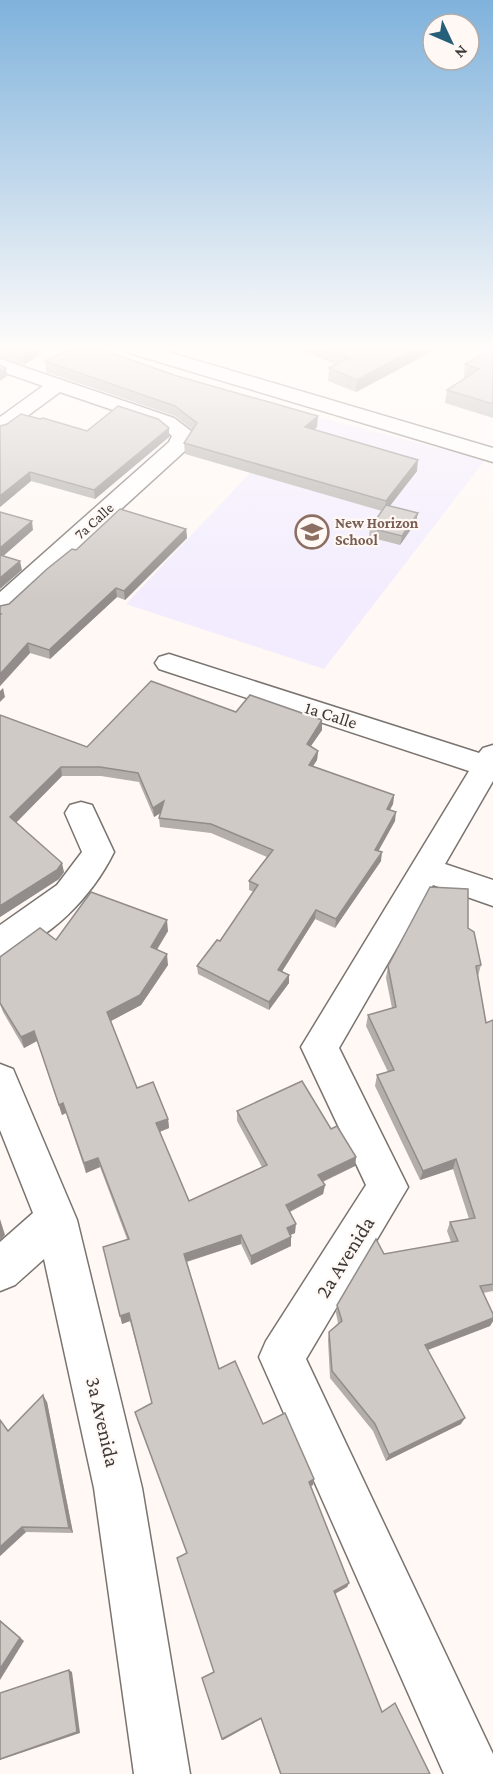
<svg xmlns="http://www.w3.org/2000/svg" width="493" height="1774" font-family="'Crimson Pro',serif">
  <rect width="100%" height="100%" fill="#fff8f4"/>
  <polygon fill="#f2ecfe" points="306,414 485,460 324,669 126,604"/>
  <g fill="none" stroke-linecap="round" stroke-linejoin="round">
    <defs>
      <g id="minor">
        <polygon points="0,359 174,418 195,434 186,450 9,611 0,614 0,592 169,442 172,436 160,426 60,392 7,431 0,433 0,417 43,386 0,371"/>
        <polygon points="169,654 479,753 483,748 493,745 493,781 445,864 493,880 493,906 433,885 339,1048 408,1187 306,1359 493,1754 493,1774 444,1774 259,1357 266,1341 366,1185 301,1047 469,771 159,669 155,663 159,657"/>
        <path d="M81,802L92,805L114,852C92,897 49,941 0,957V925L57,885L82,852L65,813L70,805Z"/>
        <polygon points="0,1064 13,1069 77,1220 142,1488 190,1774 134,1774 94,1488 44,1259 15,1285 0,1291 0,1242 33,1213 0,1130"/>
      </g>
      <polygon id="secondary" points="127,349 158,349 493,448 493,462 129,353"/>
    </defs>
    <use href="#minor" stroke="#7a7470" stroke-width="3"/>
    <use href="#secondary" stroke="#7a7470" stroke-width="3"/>
    <use href="#minor" fill="#fff" fill-rule="evenodd"/>
    <use href="#secondary" fill="#fff" fill-rule="evenodd"/>
  </g>
  <g fill="#b3aeaa">
    <polygon points="0,349 39,355 24,365 0,358"/>
    <polygon points="299,349 437,349 356,392 328,381 329,368 336,365"/>
    <polygon points="493,349 493,418 445,403 447,390 466,378 464,377 465,364"/>
    <polygon points="45,361 317,427 314,430 417,471 390,506 416,522 400,545 369,537 370,528 382,511 185,454 184,443 193,430 175,416 46,372"/>
    <polygon points="40,419 87,431 169,437 95,499 31,481 0,507 0,426"/>
    <polygon points="186,529 187,538 125,600 117,597 50,659 30,653 0,686 0,606 9,604 76,550"/>
    <polygon points="236,712 322,730 311,746 318,751 317,760 313,766 394,795 393,804 390,810 395,821 378,851 381,861 335,928 315,919 282,971 289,975 289,983 269,1010 198,974 197,966 220,941 254,892 249,890 249,881 267,857 211,833 160,827 159,818 161,813 154,817 139,782 101,776 62,776 16,822 64,872 59,879 0,917 0,715 87,747"/>
    <polygon points="468,928 481,965 478,976 486,1023 493,1020 493,1291 483,1293 493,1314 493,1321 490,1326 428,1350 461,1424 386,1461 373,1431 330,1378 328,1340 329,1332 338,1323 336,1313 337,1305 384,1254 451,1242 447,1231 450,1222 469,1219 453,1169 420,1180 375,1086 377,1075 388,1072 366,1026 368,1015 392,1008 386,978 388,966"/>
    <polygon points="168,931 157,950 168,965 141,1005 111,1021 137,1088 168,1119 169,1128 159,1132 189,1201 262,1167 237,1121 237,1111 331,1129 356,1157 355,1166 323,1182 325,1185 323,1194 290,1212 295,1233 290,1235 291,1246 251,1265 241,1244 187,1262 219,1369 263,1424 314,1479 313,1485 310,1486 349,1583 347,1587 335,1594 382,1712 430,1774 280,1774 261,1719 223,1740 222,1739 214,1672 187,1553 137,1419 152,1403 130,1321 122,1324 127,1239 100,1167 86,1173 66,1113 62,1115 37,1041 24,1048 3,1012 0,1004 0,957 56,940"/>
    <polygon points="47,1402 73,1533 26,1532 0,1556 8,1431"/>
  </g>
  <g fill="#928d8b">
    <polygon points="33,349 38,349 39,355 24,365 23,356"/>
    <polygon points="415,349 437,349 356,392 357,380"/>
    <polygon points="6,368 7,376 0,381 0,372"/>
    <polygon points="318,416 317,427 304,438 305,427"/>
    <polygon points="169,428 169,437 95,499 94,490"/>
    <polygon points="418,460 417,471 385,512 386,501"/>
    <polygon points="30,472 31,481 0,507 0,496"/>
    <polygon points="418,513 416,522 400,545 402,536"/>
    <polygon points="32,521 33,530 0,559 0,548"/>
    <polygon points="186,529 187,538 125,600 124,591"/>
    <polygon points="20,561 22,570 0,589 0,578"/>
    <polygon points="116,588 117,597 50,659 49,650"/>
    <polygon points="28,643 30,653 0,686 0,674"/>
    <polygon points="3,688 5,697 0,702 0,691"/>
    <polygon points="322,720 322,730 306,753 307,744"/>
    <polygon points="318,751 317,760 308,774 309,765"/>
    <polygon points="61,767 62,776 13,826 10,817"/>
    <polygon points="394,795 393,804 385,818 387,809"/>
    <polygon points="164,801 165,810 154,817 153,808"/>
    <polygon points="396,812 395,821 374,859 375,850"/>
    <polygon points="382,852 381,861 335,928 336,919"/>
    <polygon points="62,863 64,872 59,879 0,917 0,906"/>
    <polygon points="316,910 315,919 278,978 278,970"/>
    <polygon points="167,920 168,931 152,957 151,947"/>
    <polygon points="167,954 168,965 141,1005 109,1022 107,1012"/>
    <polygon points="289,975 289,983 269,1010 269,1002"/>
    <polygon points="34,1031 37,1041 24,1048 21,1037"/>
    <polygon points="63,1103 66,1113 62,1115 59,1105"/>
    <polygon points="168,1119 169,1128 157,1133 156,1123"/>
    <polygon points="356,1157 355,1166 317,1184 318,1175"/>
    <polygon points="98,1158 100,1167 86,1173 84,1163"/>
    <polygon points="456,1159 453,1169 420,1180 423,1171"/>
    <polygon points="325,1185 323,1194 285,1214 286,1205"/>
    <polygon points="0,1219 5,1235 0,1241"/>
    <polygon points="296,1224 295,1233 286,1237 287,1228"/>
    <polygon points="241,1235 241,1244 185,1262 184,1254"/>
    <polygon points="291,1237 291,1246 251,1265 251,1256"/>
    <polygon points="129,1313 130,1321 122,1324 120,1316"/>
    <polygon points="493,1318 493,1321 490,1326 422,1352 425,1345"/>
    <polygon points="43,1395 47,1402 73,1533 69,1528"/>
    <polygon points="465,1418 461,1424 386,1461 389,1455"/>
    <polygon points="314,1479 313,1485 307,1488 309,1482"/>
    <polygon points="22,1527 26,1532 0,1556 0,1547"/>
    <polygon points="349,1583 347,1587 332,1595 334,1591"/>
    <polygon points="0,1620 24,1641 0,1680"/>
    <polygon points="69,1670 72,1672 80,1733 0,1760 0,1759"/>
    <polygon points="261,1718 261,1719 223,1740 222,1739"/>
  </g>
  <g fill="#d0cac6" stroke="#928d8b" stroke-width="1.5">
    <polygon points="0,349 33,349 23,356"/>
    <polygon points="70,349 100,349 177,376 318,416 305,427 418,460 386,501 184,443 197,423 175,406 45,361"/>
    <polygon points="330,349 415,349 357,380 329,368 350,358"/>
    <polygon points="491,349 493,349 493,404 447,390 479,369 465,364"/>
    <polygon points="0,365 6,368 0,372"/>
    <polygon points="118,406 158,419 169,428 94,490 30,472 0,496 0,426 7,424 21,414 40,419 43,418 87,431"/>
    <polygon points="386,505 418,513 402,536 370,528"/>
    <polygon points="120,509 186,529 124,591 116,588 49,650 28,643 0,674 0,615 1,614 0,614 0,606 9,604 47,569 72,549 76,550"/>
    <polygon points="0,512 32,521 0,548"/>
    <polygon points="0,555 20,561 0,578"/>
    <polygon points="151,681 236,712 250,695 322,720 307,744 318,751 309,765 394,795 387,809 396,812 375,850 382,852 336,919 316,910 278,970 289,975 269,1002 197,966 217,940 220,941 258,885 249,881 273,850 211,824 159,818 164,801 153,808 138,773 100,767 61,767 10,817 62,863 57,870 0,906 0,715 87,747"/>
    <polygon points="430,887 468,889 468,928 474,932 481,965 476,966 486,1023 493,1020 493,1284 480,1286 493,1314 493,1318 425,1345 465,1418 389,1455 375,1424 332,1371 329,1332 342,1321 337,1305 376,1239 384,1254 458,1241 450,1222 475,1218 456,1159 423,1171 377,1075 394,1070 368,1015 396,1007 388,966"/>
    <polygon points="91,892 167,920 151,947 167,954 140,995 107,1012 137,1088 153,1082 168,1119 156,1123 189,1201 267,1165 237,1111 302,1081 331,1129 337,1126 356,1157 318,1175 325,1185 286,1205 296,1224 287,1228 291,1237 251,1256 241,1235 184,1254 219,1369 235,1361 263,1424 285,1413 314,1479 309,1482 349,1583 334,1591 382,1712 395,1703 430,1774 281,1774 261,1718 222,1739 202,1678 214,1672 177,1558 187,1553 135,1412 152,1403 129,1313 120,1316 103,1247 129,1239 98,1158 84,1163 63,1103 59,1105 34,1031 21,1037 0,1003 0,957 40,928 56,940"/>
    <polygon points="43,1395 69,1528 22,1527 0,1547 0,1420 8,1431"/>
    <polygon points="0,1621 20,1638 0,1669"/>
    <polygon points="69,1670 77,1732 0,1759 0,1693"/>
  </g>
  <linearGradient id="sky" x2="0" y2="1"><stop stop-color="#7fb2dc"/><stop offset="0.58" stop-color="#fffcfa"/><stop offset="1" stop-color="#fffcfa" stop-opacity="0"/></linearGradient>
  <rect width="493" height="598" fill="url(#sky)"/>
  <defs>
    <symbol id="school-ring" viewBox="-11 -11 22 22"><circle r="9.5" fill="#fff8f4" stroke="#8d6e63" stroke-width="1.5"/><path d="M0-5L7-2L0 1L-7-2ZM-4 1L0 2.5L4 1V4Q0 6-4 4Z" fill="#8d6e63"/></symbol>
  </defs>
  <g fill-rule="evenodd">
    <use href="#school-ring" x="293" y="513" width="38" height="38"/>
  </g>
  <g text-anchor="middle" dominant-baseline="central" stroke-width="4.5" stroke-linejoin="round" paint-order="stroke">
    <g font-size="15" fill="#3c3a38" stroke="#fff8f4">
      <text transform="translate(94 521) rotate(-42)">7a Calle</text>
    </g>
    <g font-size="15" font-weight="bold" fill="#785e54" stroke="#fff8f4" text-anchor="start">
      <text x="335" y="523">New Horizon<tspan x="335" dy="17">School</tspan></text>
    </g>
    <g font-size="18" fill="#3c3a38" stroke="#fff8f4">
      <text transform="translate(331 715) rotate(18)">1a Calle</text>
    </g>
    <g font-size="21" fill="#3c3a38" stroke="#fff8f4">
      <text transform="translate(345 1257) rotate(-58)">2a Avenida</text>
      <text transform="translate(103 1422) rotate(77)">3a Avenida</text>
    </g>
  </g>
  <g transform="translate(451 42) rotate(134)"><circle r="28" fill="#fff8f4" stroke="#b1aca9" stroke-width="1.5"/>
  <path d="M0-4.5L10 22L0 15L-10 22Z" fill="#265f79"/>
  <text y="-9" font-size="16" font-weight="bold" text-anchor="middle" fill="#3c3a38">N</text>
  </g>
</svg>
